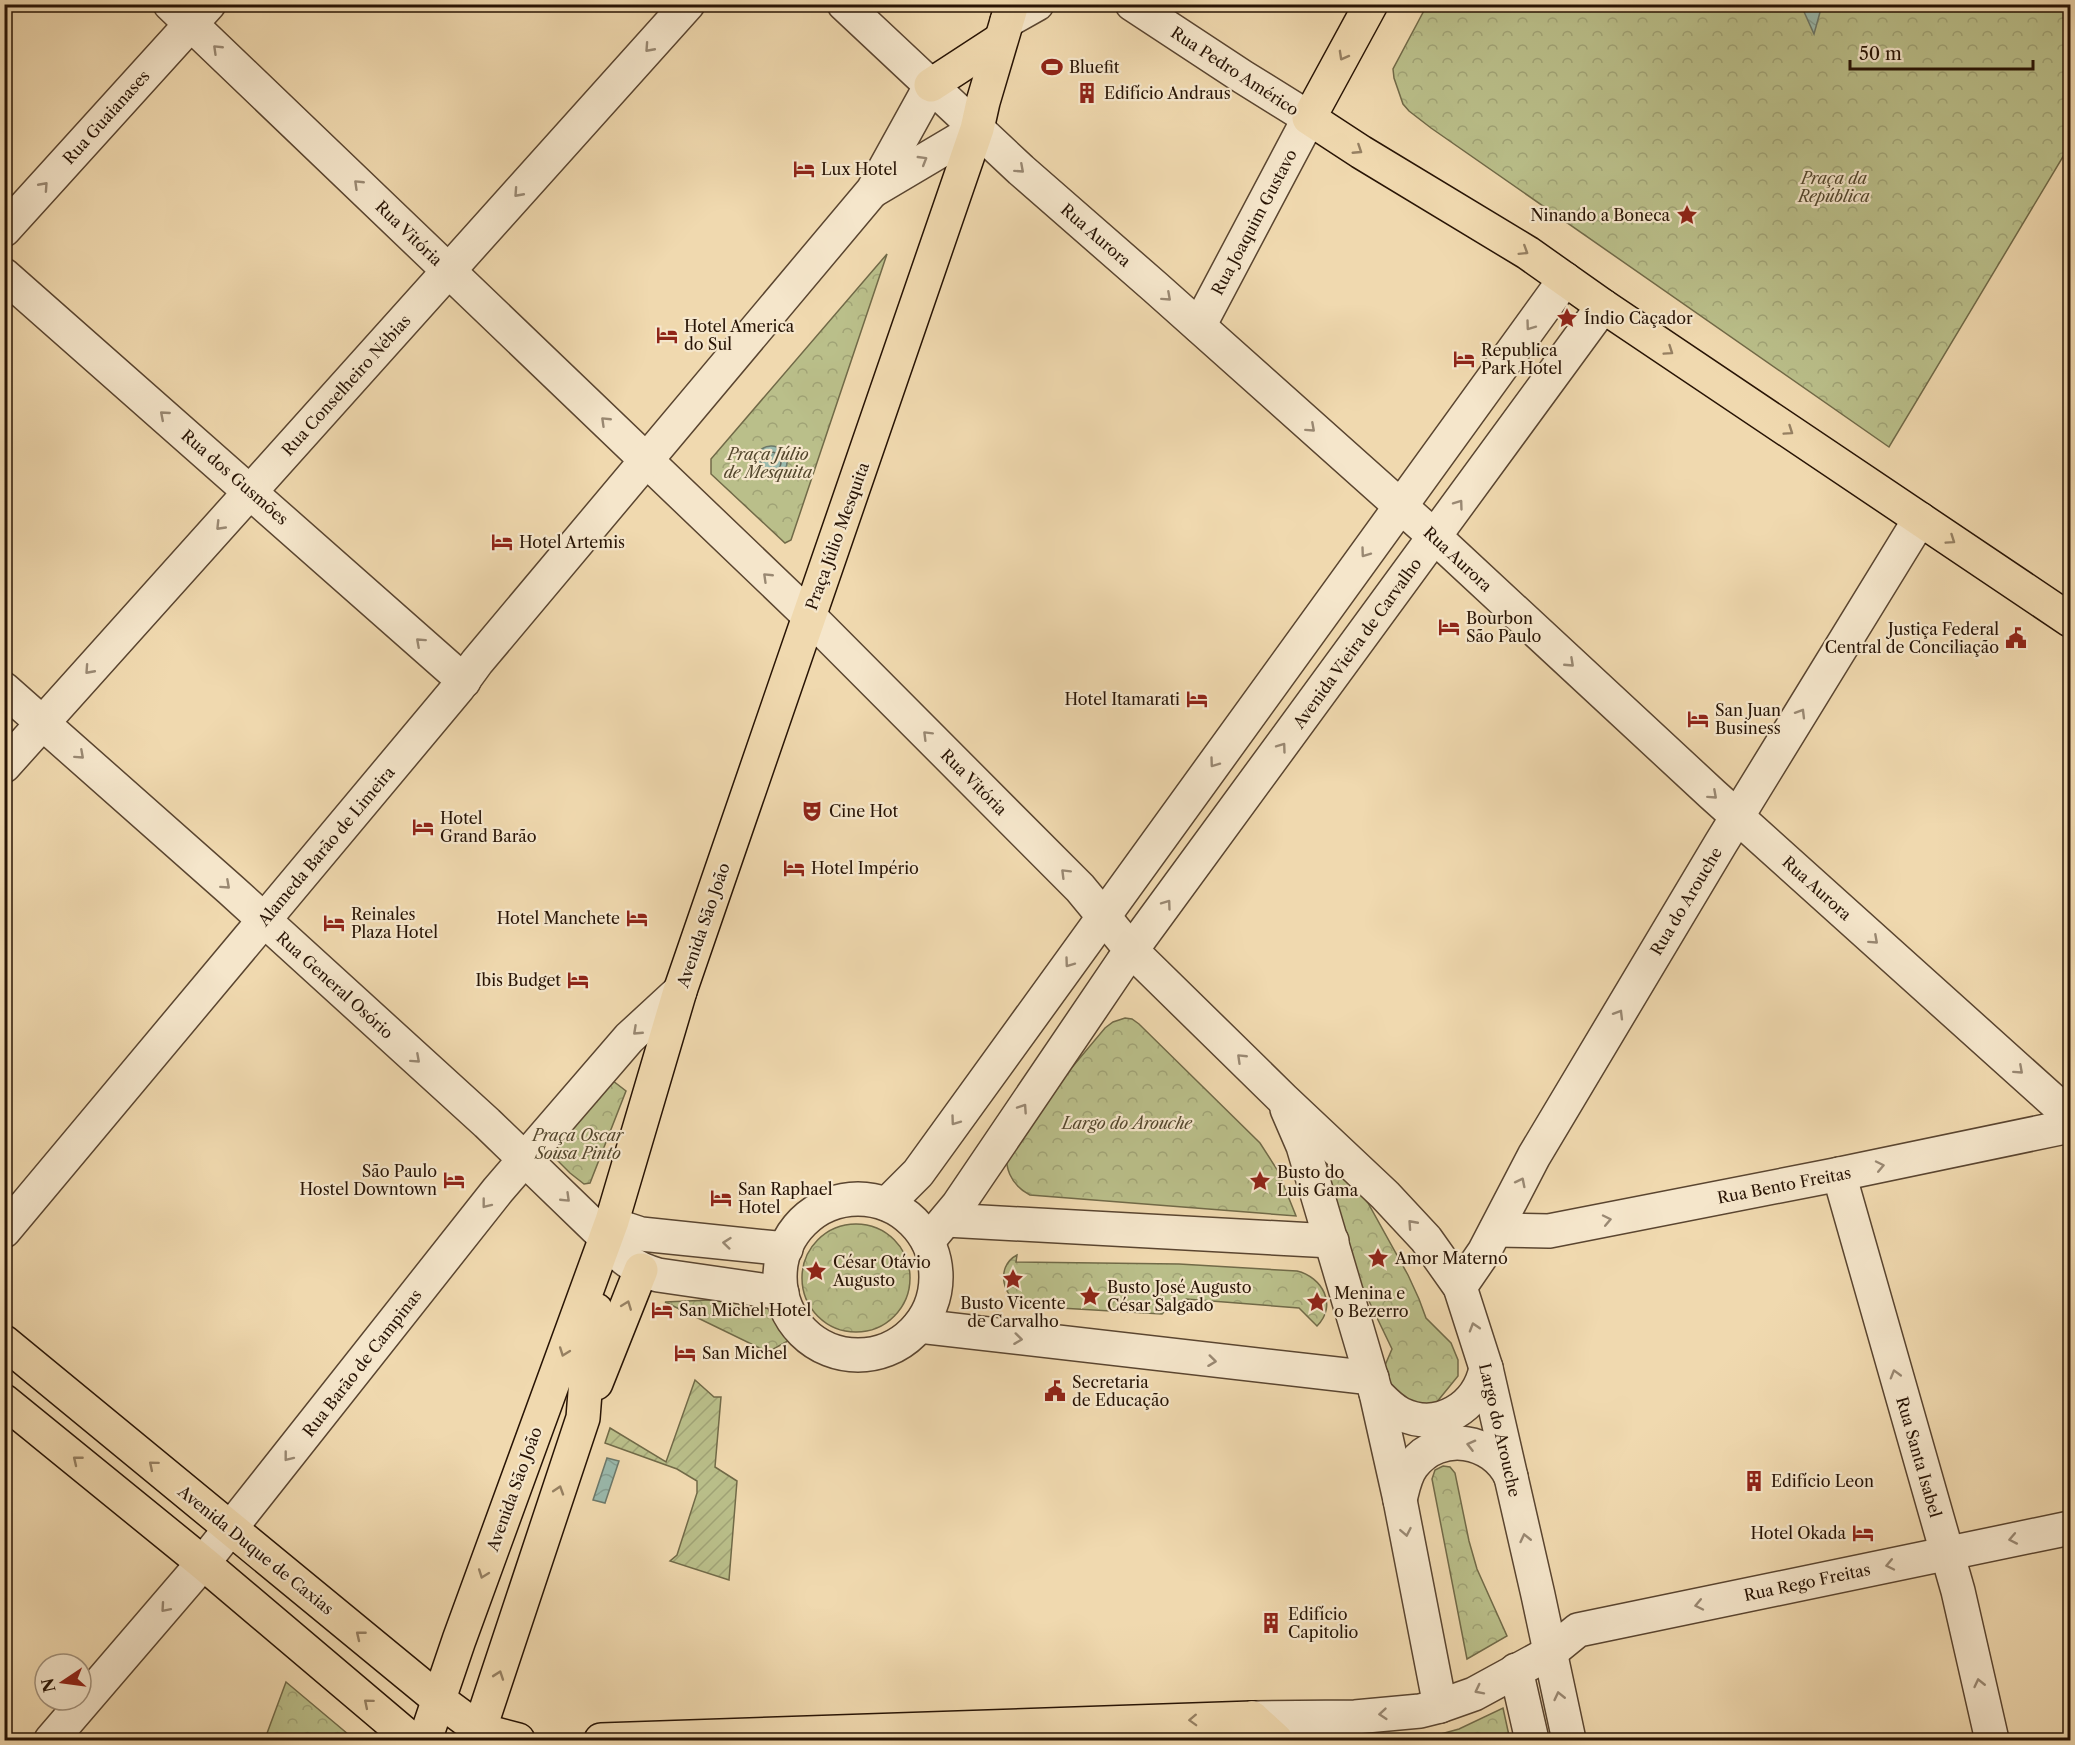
<svg xmlns="http://www.w3.org/2000/svg" width="2075" height="1745" font-family="'Libre Caslon Text',serif">
  <defs>
    <pattern id="park-crowns" width="20" height="18" patternUnits="userSpaceOnUse" patternTransform="scale(1.5)"><rect width="20" height="18" fill="#babf8a"/><path d="M2 6a3 3 0 1 1 6 0M12 15a3 3 0 1 1 6 0" fill="none" stroke="#a0a376"/></pattern>
    <pattern id="garden-furrows" width="10" height="10" patternUnits="userSpaceOnUse" patternTransform="scale(1.5)"><rect width="10" height="10" fill="#babf8a"/><path d="M-1 1l2-2M0 10L10 0M9 11l2-2" fill="none" stroke="#a0a376"/></pattern>
    <pattern id="water-waves" width="16" height="10" patternUnits="userSpaceOnUse" patternTransform="scale(1.5)"><rect width="16" height="10" fill="#9abaae"/><path d="M0 5q4-4 8 0t8 0" fill="none" stroke="#859f94"/></pattern>
  </defs>
  <rect width="100%" height="100%" fill="#f0d9af"/>
  <filter id="stains"><feTurbulence type="fractalNoise" baseFrequency=".00333" numOctaves="4"/><feColorMatrix values="0 0 0 0 .2 0 0 0 0 .09 0 0 0 0 .02 0 0 0 .5 -.17"/></filter>
  <radialGradient id="worn" r=".72"><stop offset=".6" stop-color="#630" stop-opacity="0"/><stop offset="1" stop-color="#630" stop-opacity=".3"/></radialGradient>
  <g fill="url(#park-crowns)" stroke="#716a48" stroke-width="1.5">
    <polygon points="1427,5 2070,5 2070,145 1889,447 1431,128 1409,111 1403,104 1394,78 1393,69"/>
    <polygon points="887,254 791,540 785,543 711,474 711,459"/>
    <path d="M1125,1018L1132,1019L1139,1024L1260,1143L1278,1171L1296,1216L1030,1195C1009,1184 1005,1167 1006,1146L1105,1028L1113,1022Z"/>
    <polygon points="604,1074 626,1091 590,1183 584,1184 570,1173 550,1153"/>
    <polygon points="1339,1169 1368,1203 1408,1275 1419,1299 1426,1318 1451,1343 1458,1360 1458,1376 1436,1403 1428,1405 1397,1404 1383,1370 1392,1349 1355,1272 1327,1180"/>
    <circle cx="856" cy="1278" r="54"/>
    <path d="M1017,1255L1016,1262L1179,1264L1297,1271C1322,1277 1338,1305 1317,1326L1299,1308L1186,1299L1172,1304L1162,1314L1026,1306C1003,1301 994,1267 1017,1255Z"/>
    <polygon points="773,1297 784,1319 797,1336 768,1352 665,1302"/>
    <polygon points="1443,1466 1450,1467 1455,1473 1469,1541 1477,1569 1507,1636 1467,1659 1432,1479 1435,1470"/>
    <polygon points="286,1682 355,1740 272,1740 266,1736"/>
    <polygon points="1503,1708 1510,1740 1419,1740 1459,1729"/>
  </g>
  <polygon fill="url(#garden-furrows)" stroke="#716a48" stroke-width="1.5" points="695,1380 714,1397 721,1397 715,1467 737,1481 729,1580 670,1561 677,1555 697,1493 697,1481 677,1469 605,1443 610,1428 666,1462"/>
  <g fill="url(#water-waves)" stroke="#6c786a" stroke-width="1.5">
    <polygon points="1801,5 1822,5 1814,34"/>
    <circle cx="771" cy="462" r="16"/>
    <polygon points="607,1458 619,1461 605,1503 593,1500"/>
  </g>
  <g fill="none" stroke-linecap="round" stroke-linejoin="round">
    <circle stroke="#61675a" stroke-width="1.5" cx="771" cy="462" r="10"/>
    <defs>
      <g id="minor">
        <polyline points="170,4 810,617 1080,888 1132,951 1283,1099 1385,1195 1426,1239 1460,1287 1486,1368 1538,1595 1569,1740"/>
        <polyline points="844,4 1021,170 1155,287 1435,537 1712,794 2070,1116"/>
        <polyline points="1132,4 1243,77 1309,118 1199,326"/>
        <polyline points="1007,21 1037,4"/>
        <polyline points="874,190 977,129"/>
        <polyline points="4,230 209,4"/>
        <polyline points="4,275 464,681"/>
        <path d="M4,689L230,889L487,1123L606,1238C620,1258 634,1268 658,1275L782,1293"/>
        <polyline points="4,766 688,4"/>
        <polyline points="1287,1109 1303,1146 1376,1393 1400,1500 1440,1706"/>
        <polyline points="1839,1174 1958,1591 1992,1740"/>
        <circle cx="858" cy="1277" r="78"/>
        <polyline points="887,1204 918,1173 1565,279"/>
        <polyline points="946,1220 1332,1241"/>
        <polyline points="612,1221 623,1228 641,1234 786,1249"/>
        <polyline points="1496,1230 1549,1231 1835,1175 2070,1126"/>
        <polyline points="4,1231 458,688 477,662 873,190 931,85"/>
        <polyline points="928,1241 958,1205 1122,963 1603,306"/>
        <polyline points="1460,1287 1484,1252 1534,1156 1721,843 1920,519"/>
        <polyline points="919,1326 1372,1378"/>
        <path d="M1376,1393C1384,1401 1391,1409 1401,1414C1439,1432 1478,1407 1486,1368"/>
        <path d="M1400,1500C1403,1488 1405,1475 1413,1465C1440,1430 1493,1439 1511,1477"/>
        <polyline points="1516,1670 1532,1740"/>
        <polyline points="1252,1718 1355,1717 1420,1711 1440,1706 1474,1694 1551,1652 1578,1630 2070,1528"/>
        <polyline points="51,1740 203,1563 498,1190 629,1038 680,991"/>
      </g>
      <g id="major">
        <polyline points="1371,4 1309,118 1361,152 1528,253 1603,306 2070,620"/>
        <polyline points="931,85 1000,40"/>
        <polyline points="4,1342 438,1699 480,1730 518,1740"/>
        <polyline points="596,1383 641,1270"/>
        <polyline points="4,1401 203,1563 412,1740"/>
        <polyline points="1252,1718 1276,1740"/>
        <polyline points="425,1740 459,1640 612,1221 680,991 977,129 983,102 1012,4"/>
        <polyline points="476,1740 583,1418 589,1341 596,1310"/>
        <polyline points="601,1740 1252,1718"/>
      </g>
    </defs>
    <use href="#minor" stroke="#5a4530" stroke-width="36"/>
    <use href="#major" stroke="#281405" stroke-width="36"/>
    <use href="#minor" stroke="#f5e6cb" stroke-width="33"/>
    <use href="#major" stroke="#f0d9af" stroke-width="33"/>
  </g>
  <defs><path id="oneway-chevron" d="M-2-3.5L2.5 0L-2 3.5" fill="none" stroke-width="1.6" stroke-linecap="round" stroke-linejoin="round" transform="scale(1.5)"/></defs>
  <g stroke="#998872">
    <use href="#oneway-chevron" transform="translate(649 48) rotate(132)"/>
    <use href="#oneway-chevron" transform="translate(217 49) rotate(-136)"/>
    <use href="#oneway-chevron" transform="translate(923 160) rotate(-31)"/>
    <use href="#oneway-chevron" transform="translate(1020 169) rotate(42)"/>
    <use href="#oneway-chevron" transform="translate(358 184) rotate(-136)"/>
    <use href="#oneway-chevron" transform="translate(44 186) rotate(-48)"/>
    <use href="#oneway-chevron" transform="translate(518 193) rotate(132)"/>
    <use href="#oneway-chevron" transform="translate(1167 297) rotate(42)"/>
    <use href="#oneway-chevron" transform="translate(1530 326) rotate(126)"/>
    <use href="#oneway-chevron" transform="translate(164 415) rotate(-139)"/>
    <use href="#oneway-chevron" transform="translate(605 421) rotate(-136)"/>
    <use href="#oneway-chevron" transform="translate(1311 428) rotate(42)"/>
    <use href="#oneway-chevron" transform="translate(1459 504) rotate(-54)"/>
    <use href="#oneway-chevron" transform="translate(220 526) rotate(134)"/>
    <use href="#oneway-chevron" transform="translate(1365 553) rotate(126)"/>
    <use href="#oneway-chevron" transform="translate(767 577) rotate(-136)"/>
    <use href="#oneway-chevron" transform="translate(420 642) rotate(-138)"/>
    <use href="#oneway-chevron" transform="translate(1570 663) rotate(43)"/>
    <use href="#oneway-chevron" transform="translate(89 670) rotate(132)"/>
    <use href="#oneway-chevron" transform="translate(1801 713) rotate(-59)"/>
    <use href="#oneway-chevron" transform="translate(927 735) rotate(-135)"/>
    <use href="#oneway-chevron" transform="translate(1282 747) rotate(-54)"/>
    <use href="#oneway-chevron" transform="translate(80 755) rotate(42)"/>
    <use href="#oneway-chevron" transform="translate(1214 763) rotate(126)"/>
    <use href="#oneway-chevron" transform="translate(1713 795) rotate(42)"/>
    <use href="#oneway-chevron" transform="translate(1065 873) rotate(-135)"/>
    <use href="#oneway-chevron" transform="translate(226 885) rotate(42)"/>
    <use href="#oneway-chevron" transform="translate(1167 904) rotate(-54)"/>
    <use href="#oneway-chevron" transform="translate(1874 940) rotate(42)"/>
    <use href="#oneway-chevron" transform="translate(1069 963) rotate(126)"/>
    <use href="#oneway-chevron" transform="translate(1619 1014) rotate(-59)"/>
    <use href="#oneway-chevron" transform="translate(637 1031) rotate(137)"/>
    <use href="#oneway-chevron" transform="translate(1241 1058) rotate(-136)"/>
    <use href="#oneway-chevron" transform="translate(416 1059) rotate(42)"/>
    <use href="#oneway-chevron" transform="translate(2019 1070) rotate(42)"/>
    <use href="#oneway-chevron" transform="translate(1023 1108) rotate(-56)"/>
    <use href="#oneway-chevron" transform="translate(955 1121) rotate(126)"/>
    <use href="#oneway-chevron" transform="translate(1880 1166) rotate(-12)"/>
    <use href="#oneway-chevron" transform="translate(1521 1182) rotate(-63)"/>
    <use href="#oneway-chevron" transform="translate(566 1198) rotate(44)"/>
    <use href="#oneway-chevron" transform="translate(486 1204) rotate(128)"/>
    <use href="#oneway-chevron" transform="translate(1607 1220) rotate(-12)"/>
    <use href="#oneway-chevron" transform="translate(1412 1224) rotate(-132)"/>
    <use href="#oneway-chevron" transform="translate(727 1243) rotate(-174)"/>
    <use href="#oneway-chevron" transform="translate(1474 1327) rotate(-107)"/>
    <use href="#oneway-chevron" transform="translate(1018 1339) rotate(7)"/>
    <use href="#oneway-chevron" transform="translate(1212 1361) rotate(7)"/>
    <use href="#oneway-chevron" transform="translate(1895 1374) rotate(-106)"/>
    <use href="#oneway-chevron" transform="translate(1471 1445) rotate(-166)"/>
    <use href="#oneway-chevron" transform="translate(288 1457) rotate(128)"/>
    <use href="#oneway-chevron" transform="translate(1406 1532) rotate(79)"/>
    <use href="#oneway-chevron" transform="translate(1525 1538) rotate(-103)"/>
    <use href="#oneway-chevron" transform="translate(2013 1539) rotate(169)"/>
    <use href="#oneway-chevron" transform="translate(1890 1565) rotate(168)"/>
    <use href="#oneway-chevron" transform="translate(1699 1605) rotate(168)"/>
    <use href="#oneway-chevron" transform="translate(165 1608) rotate(131)"/>
    <use href="#oneway-chevron" transform="translate(1979 1683) rotate(-103)"/>
    <use href="#oneway-chevron" transform="translate(1479 1690) rotate(153)"/>
    <use href="#oneway-chevron" transform="translate(1559 1696) rotate(-103)"/>
    <use href="#oneway-chevron" transform="translate(1383 1714) rotate(175)"/>
  </g>
  <g stroke="#968062">
    <use href="#oneway-chevron" transform="translate(1343 56) rotate(119)"/>
    <use href="#oneway-chevron" transform="translate(1358 150) rotate(33)"/>
    <use href="#oneway-chevron" transform="translate(1524 251) rotate(32)"/>
    <use href="#oneway-chevron" transform="translate(1669 351) rotate(34)"/>
    <use href="#oneway-chevron" transform="translate(1789 431) rotate(34)"/>
    <use href="#oneway-chevron" transform="translate(1951 540) rotate(34)"/>
    <use href="#oneway-chevron" transform="translate(627 1305) rotate(-69)"/>
    <use href="#oneway-chevron" transform="translate(564 1352) rotate(110)"/>
    <use href="#oneway-chevron" transform="translate(77 1460) rotate(-141)"/>
    <use href="#oneway-chevron" transform="translate(153 1465) rotate(-140)"/>
    <use href="#oneway-chevron" transform="translate(559 1490) rotate(-72)"/>
    <use href="#oneway-chevron" transform="translate(483 1574) rotate(110)"/>
    <use href="#oneway-chevron" transform="translate(360 1635) rotate(-141)"/>
    <use href="#oneway-chevron" transform="translate(499 1675) rotate(-71)"/>
    <use href="#oneway-chevron" transform="translate(368 1703) rotate(-140)"/>
    <use href="#oneway-chevron" transform="translate(1193 1720) rotate(178)"/>
  </g>
  <defs>
    <symbol id="stadium-bare" viewBox="-9 -9 18 18"><path d="M0-5a6.5 5 0 1 0 0 10a6.5 5 0 1 0 0-10ZM-3.5-1.8h7v3.6h-7Z" fill="#8f2418" stroke="#f5e6cb" stroke-width="2.5" paint-order="stroke"/></symbol>
    <symbol id="building-bare" viewBox="-9 -9 18 18"><path d="M-4-6H4V6H1V3H-1V6H-4ZM-2.5-4.3h1.7v1.8h-1.7ZM.8-4.3h1.7v1.8H.8ZM-2.5-1h1.7V.8h-1.7ZM.8-1h1.7V.8H.8Z" fill="#8f2418" stroke="#f5e6cb" stroke-width="2.5" paint-order="stroke"/></symbol>
    <symbol id="hotel-bare" viewBox="-9 -9 18 18"><path d="M-6-4.5h1.5V1H6V5H4.5V3h-9V5H-6ZM-4 0a1.8 1.8 0 1 1 3.6 0ZM.5 0V-2.5h3Q6-2.5 6 0Z" fill="#8f2418" stroke="#f5e6cb" stroke-width="2.5" paint-order="stroke"/></symbol>
    <symbol id="sight-bare" viewBox="-9 -9 18 18"><path d="M0-6L1.8-2.2L6-1.7L2.9 1.2L3.7 5.4L0 3.3L-3.7 5.4L-2.9 1.2L-6-1.7L-1.8-2.2Z" fill="#8f2418" stroke="#f5e6cb" stroke-width="2.5" paint-order="stroke"/></symbol>
    <symbol id="civic-bare" viewBox="-9 -9 18 18"><path d="M-.6-6.5H3V-4.5H.6V-3L4-1V1h2V6H-6V1h2V-1L-.6-3ZM-1.2 2.5V6h2.4V2.5Z" fill="#8f2418" stroke="#f5e6cb" stroke-width="2.5" paint-order="stroke"/></symbol>
    <symbol id="theatre-bare" viewBox="-9 -9 18 18"><path d="M-5-5.5Q0-4 5-5.5V0Q5 5 0 6Q-5 5-5 0ZM-3.3-2.5H-1v1.5H-3.3ZM1-2.5H3.3v1.5H1ZM-2.8 1Q0 5.5 2.8 1Z" fill="#8f2418" stroke="#f5e6cb" stroke-width="2.5" paint-order="stroke"/></symbol>
  </defs>
  <g fill-rule="evenodd">
    <use href="#stadium-bare" x="1037" y="52" width="30" height="30"/>
    <use href="#building-bare" x="1072" y="78" width="30" height="30"/>
    <use href="#hotel-bare" x="789" y="154" width="30" height="30"/>
    <use href="#sight-bare" x="1672" y="200" width="30" height="30"/>
    <use href="#sight-bare" x="1552" y="303" width="30" height="30"/>
    <use href="#hotel-bare" x="652" y="320" width="30" height="30"/>
    <use href="#hotel-bare" x="1449" y="344" width="30" height="30"/>
    <use href="#hotel-bare" x="487" y="527" width="30" height="30"/>
    <use href="#hotel-bare" x="1434" y="612" width="30" height="30"/>
    <use href="#civic-bare" x="2001" y="623" width="30" height="30"/>
    <use href="#hotel-bare" x="1182" y="684" width="30" height="30"/>
    <use href="#hotel-bare" x="1683" y="704" width="30" height="30"/>
    <use href="#theatre-bare" x="797" y="796" width="30" height="30"/>
    <use href="#hotel-bare" x="408" y="812" width="30" height="30"/>
    <use href="#hotel-bare" x="779" y="853" width="30" height="30"/>
    <use href="#hotel-bare" x="622" y="903" width="30" height="30"/>
    <use href="#hotel-bare" x="319" y="908" width="30" height="30"/>
    <use href="#hotel-bare" x="563" y="965" width="30" height="30"/>
    <use href="#hotel-bare" x="439" y="1165" width="30" height="30"/>
    <use href="#sight-bare" x="1245" y="1166" width="30" height="30"/>
    <use href="#hotel-bare" x="706" y="1183" width="30" height="30"/>
    <use href="#sight-bare" x="1363" y="1243" width="30" height="30"/>
    <use href="#sight-bare" x="801" y="1256" width="30" height="30"/>
    <use href="#sight-bare" x="998" y="1264" width="30" height="30"/>
    <use href="#sight-bare" x="1075" y="1281" width="30" height="30"/>
    <use href="#sight-bare" x="1302" y="1287" width="30" height="30"/>
    <use href="#hotel-bare" x="647" y="1295" width="30" height="30"/>
    <use href="#hotel-bare" x="670" y="1338" width="30" height="30"/>
    <use href="#civic-bare" x="1040" y="1376" width="30" height="30"/>
    <use href="#building-bare" x="1739" y="1466" width="30" height="30"/>
    <use href="#hotel-bare" x="1848" y="1518" width="30" height="30"/>
    <use href="#building-bare" x="1256" y="1608" width="30" height="30"/>
  </g>
  <g text-anchor="middle" dominant-baseline="central" stroke-width="4.5" stroke-linejoin="round" paint-order="stroke">
    <g font-size="16" fill="#281405" stroke="#f5e6cb" text-anchor="start">
      <text x="1069" y="67">Bluefit</text>
      <text x="1104" y="93">Edifício Andraus</text>
      <text x="821" y="169">Lux Hotel</text>
      <text x="1670" y="215" text-anchor="end">Ninando a Boneca</text>
      <text x="1584" y="318">Índio Caçador</text>
      <text x="684" y="326">Hotel America<tspan x="684" dy="18">do Sul</tspan></text>
      <text x="1481" y="350">Republica<tspan x="1481" dy="18">Park Hotel</tspan></text>
      <text x="519" y="542">Hotel Artemis</text>
      <text x="1466" y="618">Bourbon<tspan x="1466" dy="18">São Paulo</tspan></text>
      <text x="1999" y="629" text-anchor="end">Justiça Federal<tspan x="1999" dy="18">Central de Conciliação</tspan></text>
      <text x="1180" y="699" text-anchor="end">Hotel Itamarati</text>
      <text x="1715" y="710">San Juan<tspan x="1715" dy="18">Business</tspan></text>
      <text x="829" y="811">Cine Hot</text>
      <text x="440" y="818">Hotel<tspan x="440" dy="18">Grand Barão</tspan></text>
      <text x="811" y="868">Hotel Império</text>
      <text x="351" y="914">Reinales<tspan x="351" dy="18">Plaza Hotel</tspan></text>
      <text x="620" y="918" text-anchor="end">Hotel Manchete</text>
      <text x="561" y="980" text-anchor="end">Ibis Budget</text>
      <text x="437" y="1171" text-anchor="end">São Paulo<tspan x="437" dy="18">Hostel Downtown</tspan></text>
      <text x="1277" y="1172">Busto do<tspan x="1277" dy="18">Luis Gama</tspan></text>
      <text x="738" y="1189">San Raphael<tspan x="738" dy="18">Hotel</tspan></text>
      <text x="1395" y="1258">Amor Materno</text>
      <text x="833" y="1262">César Otávio<tspan x="833" dy="18">Augusto</tspan></text>
      <text x="1107" y="1287">Busto José Augusto<tspan x="1107" dy="18">César Salgado</tspan></text>
      <text x="1334" y="1293">Menina e<tspan x="1334" dy="18">o Bezerro</tspan></text>
      <text x="1013" y="1303" text-anchor="middle">Busto Vicente<tspan x="1013" dy="18">de Carvalho</tspan></text>
      <text x="679" y="1310">San Michel Hotel</text>
      <text x="702" y="1353">San Michel</text>
      <text x="1072" y="1382">Secretaria<tspan x="1072" dy="18">de Educação</tspan></text>
      <text x="1771" y="1481">Edifício Leon</text>
      <text x="1846" y="1533" text-anchor="end">Hotel Okada</text>
      <text x="1288" y="1614">Edifício<tspan x="1288" dy="18">Capitolio</tspan></text>
    </g>
    <g font-size="16" fill="#281405" stroke="#f5e6cb">
      <text transform="translate(1235 71) rotate(33)">Rua Pedro Américo</text>
      <text transform="translate(106 117) rotate(-48)">Rua Guaianases</text>
      <text transform="translate(1254 222) rotate(-62)">Rua Joaquim Gustavo</text>
      <text transform="translate(409 233) rotate(44)">Rua Vitória</text>
      <text transform="translate(1096 235) rotate(41)">Rua Aurora</text>
      <text transform="translate(346 385) rotate(-48)">Rua Conselheiro Nébias</text>
      <text transform="translate(235 477) rotate(41)">Rua dos Gusmões</text>
      <text transform="translate(837 536) rotate(-70)">Praça Júlio Mesquita</text>
      <text transform="translate(1458 559) rotate(43)">Rua Aurora</text>
      <text transform="translate(1357 643) rotate(-54)">Avenida Vieira de Carvalho</text>
      <text transform="translate(974 782) rotate(45)">Rua Vitória</text>
      <text transform="translate(326 846) rotate(-50)">Alameda Barão de Limeira</text>
      <text transform="translate(1817 888) rotate(42)">Rua Aurora</text>
      <text transform="translate(1686 901) rotate(-59)">Rua do Arouche</text>
      <text transform="translate(703 925) rotate(-71)">Avenida São João</text>
      <text transform="translate(335 985) rotate(42)">Rua General Osório</text>
      <text transform="translate(1784 1185) rotate(-11)">Rua Bento Freitas</text>
      <text transform="translate(362 1363) rotate(-52)">Rua Barão de Campinas</text>
      <text transform="translate(1500 1430) rotate(77)">Largo do Arouche</text>
      <text transform="translate(1919 1457) rotate(74)">Rua Santa Isabel</text>
      <text transform="translate(514 1489) rotate(-70)">Avenida São João</text>
      <text transform="translate(256 1550) rotate(39)">Avenida Duque de Caxias</text>
      <text transform="translate(1807 1582) rotate(-12)">Rua Rego Freitas</text>
    </g>
    <g font-size="16" font-style="italic" fill="#54472d" stroke="#f5e6cb">
      <text x="1834" y="178">Praça da<tspan x="1834" dy="18">República</tspan></text>
      <text x="768" y="454">Praça Júlio<tspan x="768" dy="18">de Mesquita</tspan></text>
      <text x="1127" y="1123">Largo do Arouche</text>
      <text x="578" y="1135">Praça Oscar<tspan x="578" dy="18">Sousa Pinto</tspan></text>
    </g>
  </g>
  <rect width="2075" height="1745" fill="none" stroke="#f0d9af" stroke-width="24"/>
  <rect x="6" y="6" width="2063" height="1733" fill="none" stroke="#281405" stroke-width="3"/>
  <rect x="12" y="12" width="2051" height="1721" fill="none" stroke="#281405" stroke-width="1.5"/>
  <g transform="translate(63 1682) rotate(257)"><circle r="28" fill="#f5e6cb" stroke="#a3927c" stroke-width="1.5"/>
  <path d="M0-4.5L10 22L0 15L-10 22Z" fill="#8f2418"/>
  <text y="-9" font-size="16" font-weight="bold" text-anchor="middle" fill="#281405">N</text>
  </g>
  <path d="M1850 60v9h183v-9" fill="none" stroke="#281405" stroke-width="3"/>
  <text x="1859" y="60" font-size="18" fill="#281405" stroke="#f5e6cb" stroke-width="4.5" paint-order="stroke">50 m</text>
  <rect width="100%" height="100%" filter="url(#stains)"/>
  <rect width="100%" height="100%" fill="url(#worn)"/>
</svg>
